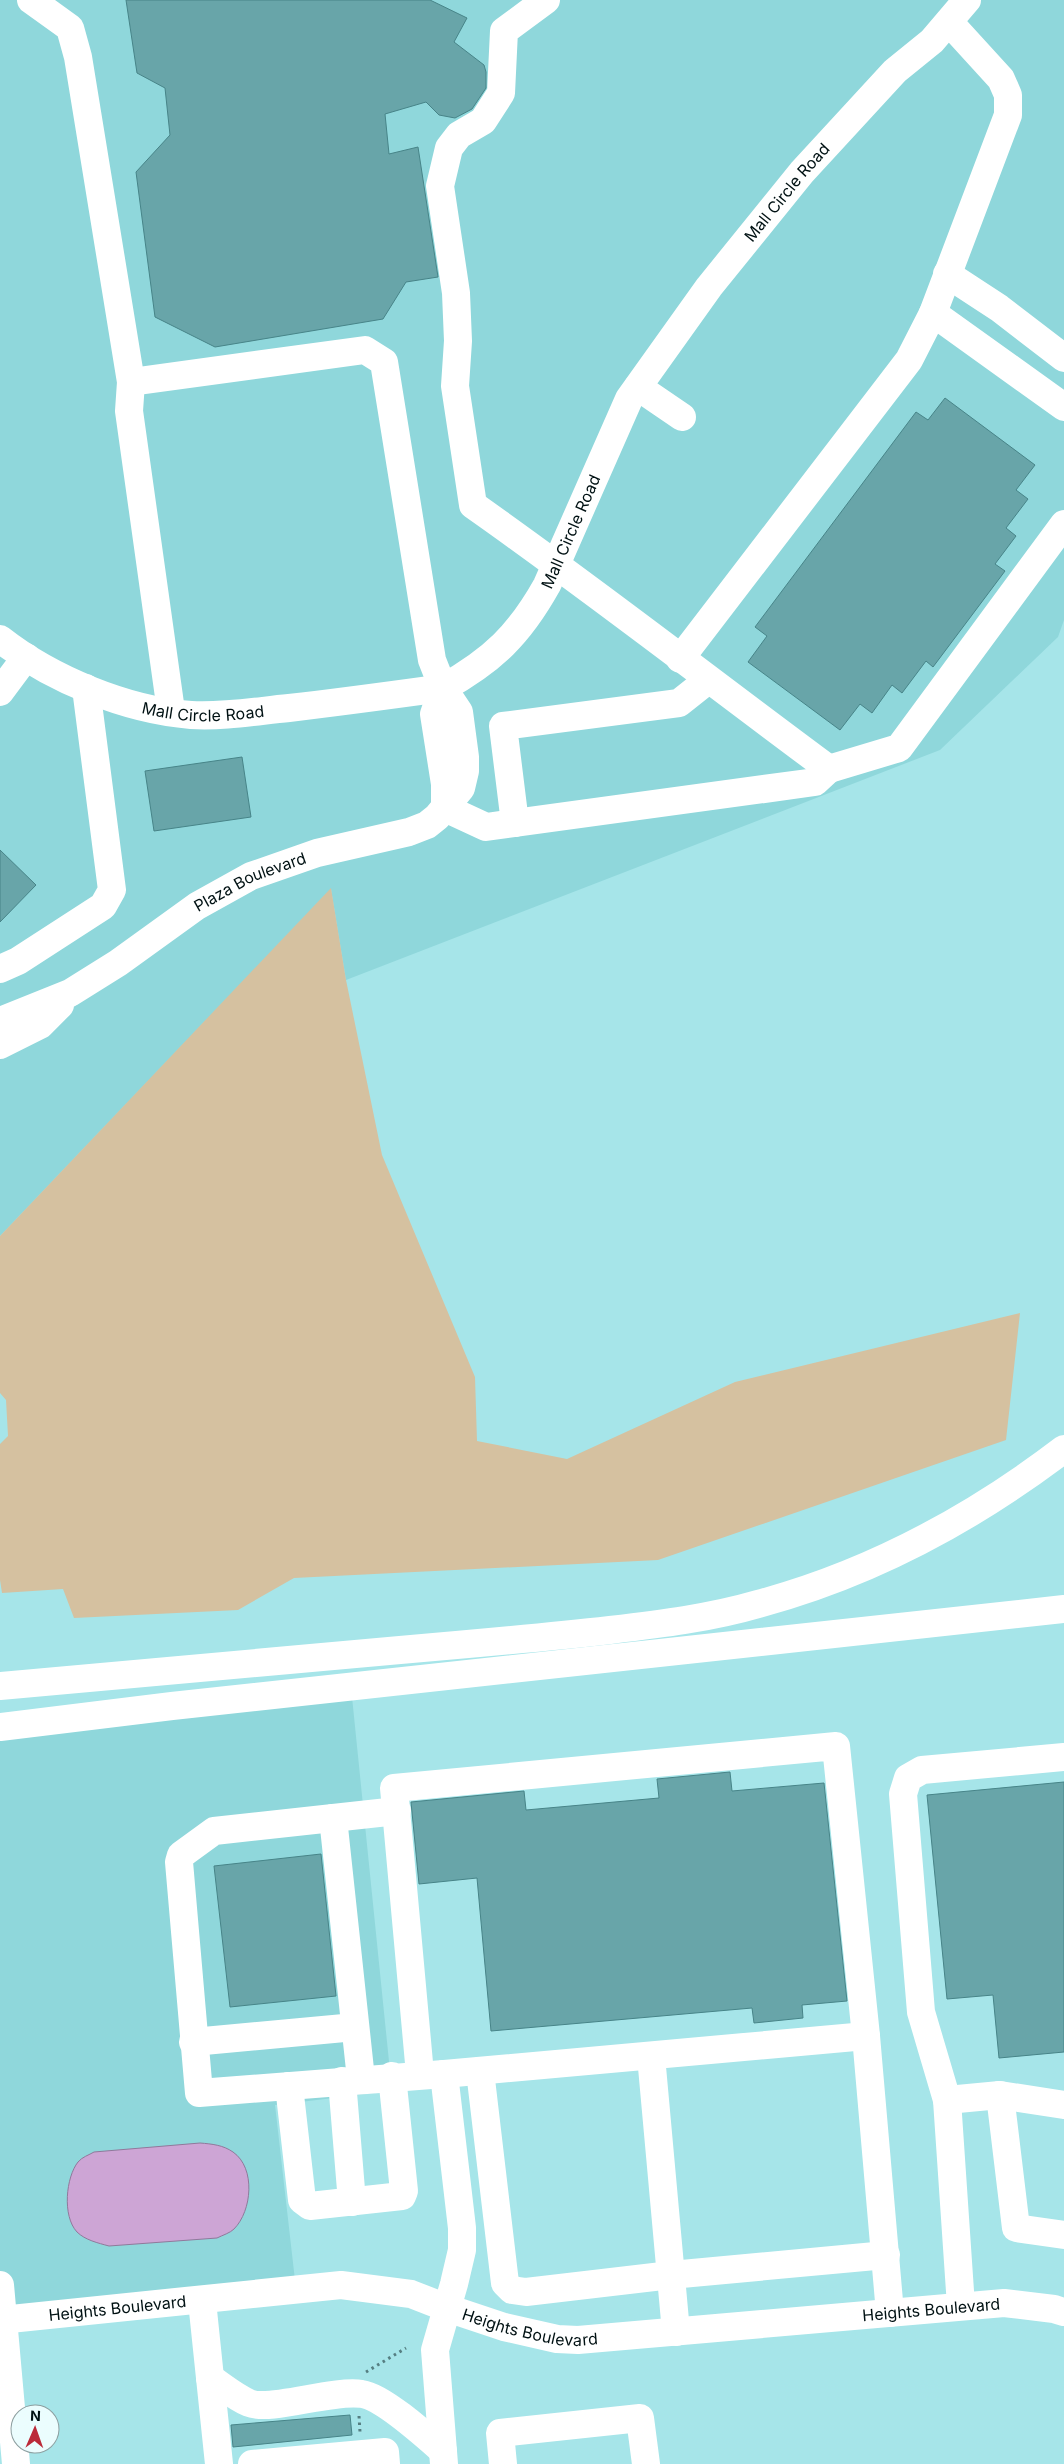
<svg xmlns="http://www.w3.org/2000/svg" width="1064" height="2464" font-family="Inter,sans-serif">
  <rect width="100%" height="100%" fill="#a6e5e9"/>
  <g fill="#8fd7db">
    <polygon points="0,0 1064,0 1064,620 1058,637 940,750 346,980 331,889 0,1236"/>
    <polygon points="351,1687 392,2091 275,2105 296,2289 22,2319 0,2285 0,1727"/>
  </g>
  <polygon fill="#d5c1a0" points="331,888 346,980 382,1155 475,1377 477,1441 567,1459 735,1382 1020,1313 1006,1440 658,1560 294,1578 238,1610 74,1618 63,1589 2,1593 0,1580 0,1444 8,1436 6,1400 0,1393 0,1236"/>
  <path fill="#cda5d5" stroke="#90799b" d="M200,2143C212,2144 223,2145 233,2152C256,2168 252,2211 234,2229C230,2233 223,2235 217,2238L109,2246C98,2243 85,2240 77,2232C62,2216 66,2177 78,2162C82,2157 89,2155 94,2152Z"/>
  <g fill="#68a5a9" stroke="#478488">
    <polygon points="126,0 430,0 467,18 454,42 484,65 486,72 486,88 472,109 455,118 439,115 426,102 385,114 389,154 418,147 438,277 406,282 383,319 215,347 155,317 136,172 170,135 165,88 137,73"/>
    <polygon points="945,398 1035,465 1016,490 1028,499 1006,528 1016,536 995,564 1005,571 933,667 926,661 902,693 892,685 872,713 860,704 840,730 748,662 767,636 755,627 916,412 928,420"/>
    <polygon points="242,757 251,817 154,831 145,771"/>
    <polygon points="0,850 36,885 0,922"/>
    <polygon points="730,1772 732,1791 824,1783 847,2001 802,2005 803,2018 754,2023 752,2008 491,2031 477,1878 419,1884 411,1802 524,1791 526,1810 659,1798 657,1779"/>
    <polygon points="1064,1782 1064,2052 999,2058 993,1995 947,1999 927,1795"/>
    <polygon points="321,1854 336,1996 230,2007 214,1866"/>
    <polygon points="350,2415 352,2435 233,2447 231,2425"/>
  </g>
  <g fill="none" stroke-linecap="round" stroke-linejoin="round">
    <g stroke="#557e81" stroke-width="3" stroke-dasharray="2.5 4" stroke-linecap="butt">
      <polyline points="366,2372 406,2348"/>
      <polyline points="359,2416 360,2432"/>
    </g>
    <g stroke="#fff" stroke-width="28">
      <polyline points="31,0 70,28 78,57 131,382 129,411 171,711"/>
      <path d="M546,0L504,31L501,93L483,121L459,135L449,148L440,186L456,293L458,341L455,386L473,505C594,590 710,681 829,769L899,748L1064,524"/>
      <polyline points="947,274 999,308 1064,358"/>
      <polyline points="933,313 1064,407"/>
      <polyline points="638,387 682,417"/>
      <path id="s1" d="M0,639C51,679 126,710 191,715C224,717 257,711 289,708C341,702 392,695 443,688C493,660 519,635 547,585L629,399L709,287L802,172L895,71L932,41L967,0"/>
      <polyline points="680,659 909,360 933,313 1008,115 1008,95 1001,79 949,22"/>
      <polyline points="443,688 434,714 445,784 445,808"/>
      <polyline points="0,692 26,657"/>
      <polyline points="445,808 486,827 815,782 829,769"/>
      <polyline points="515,823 503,726 679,703 708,680"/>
      <polyline points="0,969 18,961 103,906 112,890 86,688"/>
      <path id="s2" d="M0,1021L70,993L118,963L197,906L251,876L317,853L409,832L427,825L437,817L461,788L465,771V757L459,712L443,688L432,660L384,362L365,350L131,382"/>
      <polyline points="0,1045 40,1025 60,1005"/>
      <polyline points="397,1811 214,1831 181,1855 179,1862 199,2093 444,2074 866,2036"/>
      <polyline points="333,1818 361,2079"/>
      <polyline points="193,2042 355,2027"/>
      <polyline points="651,2056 676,2332"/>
      <polyline points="480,2071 505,2283 512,2290 526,2292 671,2275 886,2255"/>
      <polyline points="420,2074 394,1788 836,1746 866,2036 890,2313"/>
      <polyline points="444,2074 462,2228 462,2250 454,2284 435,2350 444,2464"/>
      <polyline points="342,2081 352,2202"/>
      <polyline points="289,2086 302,2200 310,2206 402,2196 404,2191 392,2076"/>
      <polyline points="1000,2095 1016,2228 1064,2235"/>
      <polyline points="947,2100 1000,2095 1064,2105"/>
      <polyline points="202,2301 219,2464"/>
      <polyline points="961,2306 947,2100 921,2012 903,1794 908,1778 922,1770 1064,1757"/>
      <path id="s3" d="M0,2320L341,2285L411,2294L447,2308L504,2327L557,2339L578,2340L1004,2303L1054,2309L1064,2312"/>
      <path d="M210,2378C222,2386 235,2397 249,2403C271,2412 333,2389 362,2394C383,2397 426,2436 443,2451"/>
      <polyline points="252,2464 385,2452 386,2464"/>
      <polyline points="503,2464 500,2433 640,2418 646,2464"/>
    </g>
    <polyline stroke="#fff" stroke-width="28" points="0,2285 16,2464"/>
    <g stroke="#fff" stroke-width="28">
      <path d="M0,1686C133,1674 266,1662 400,1650C470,1644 540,1638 610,1630C660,1624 710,1618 758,1604C870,1574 972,1519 1064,1449"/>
      <polyline points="0,1727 172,1706 1064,1609"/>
    </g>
  </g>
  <g text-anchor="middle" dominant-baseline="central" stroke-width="4" stroke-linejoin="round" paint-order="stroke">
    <g font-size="16" fill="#001113" stroke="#ebfdfe">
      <text stroke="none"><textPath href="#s1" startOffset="1074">Mall Circle Road</textPath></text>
      <text stroke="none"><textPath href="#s1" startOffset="669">Mall Circle Road</textPath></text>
      <text stroke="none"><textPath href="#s1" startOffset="220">Mall Circle Road</textPath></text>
      <text stroke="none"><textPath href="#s2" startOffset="288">Plaza Boulevard</textPath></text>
      <text stroke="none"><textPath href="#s3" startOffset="118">Heights Boulevard</textPath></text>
      <text stroke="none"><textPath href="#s3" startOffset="942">Heights Boulevard</textPath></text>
      <text stroke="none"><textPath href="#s3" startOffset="538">Heights Boulevard</textPath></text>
    </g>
  </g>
  <g transform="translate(35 2429) rotate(2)"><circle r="24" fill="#ebfdfe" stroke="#8d9fa0"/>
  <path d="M0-4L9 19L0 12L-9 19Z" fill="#bb2a39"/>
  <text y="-8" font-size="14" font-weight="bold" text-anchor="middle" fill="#001113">N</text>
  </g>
</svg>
